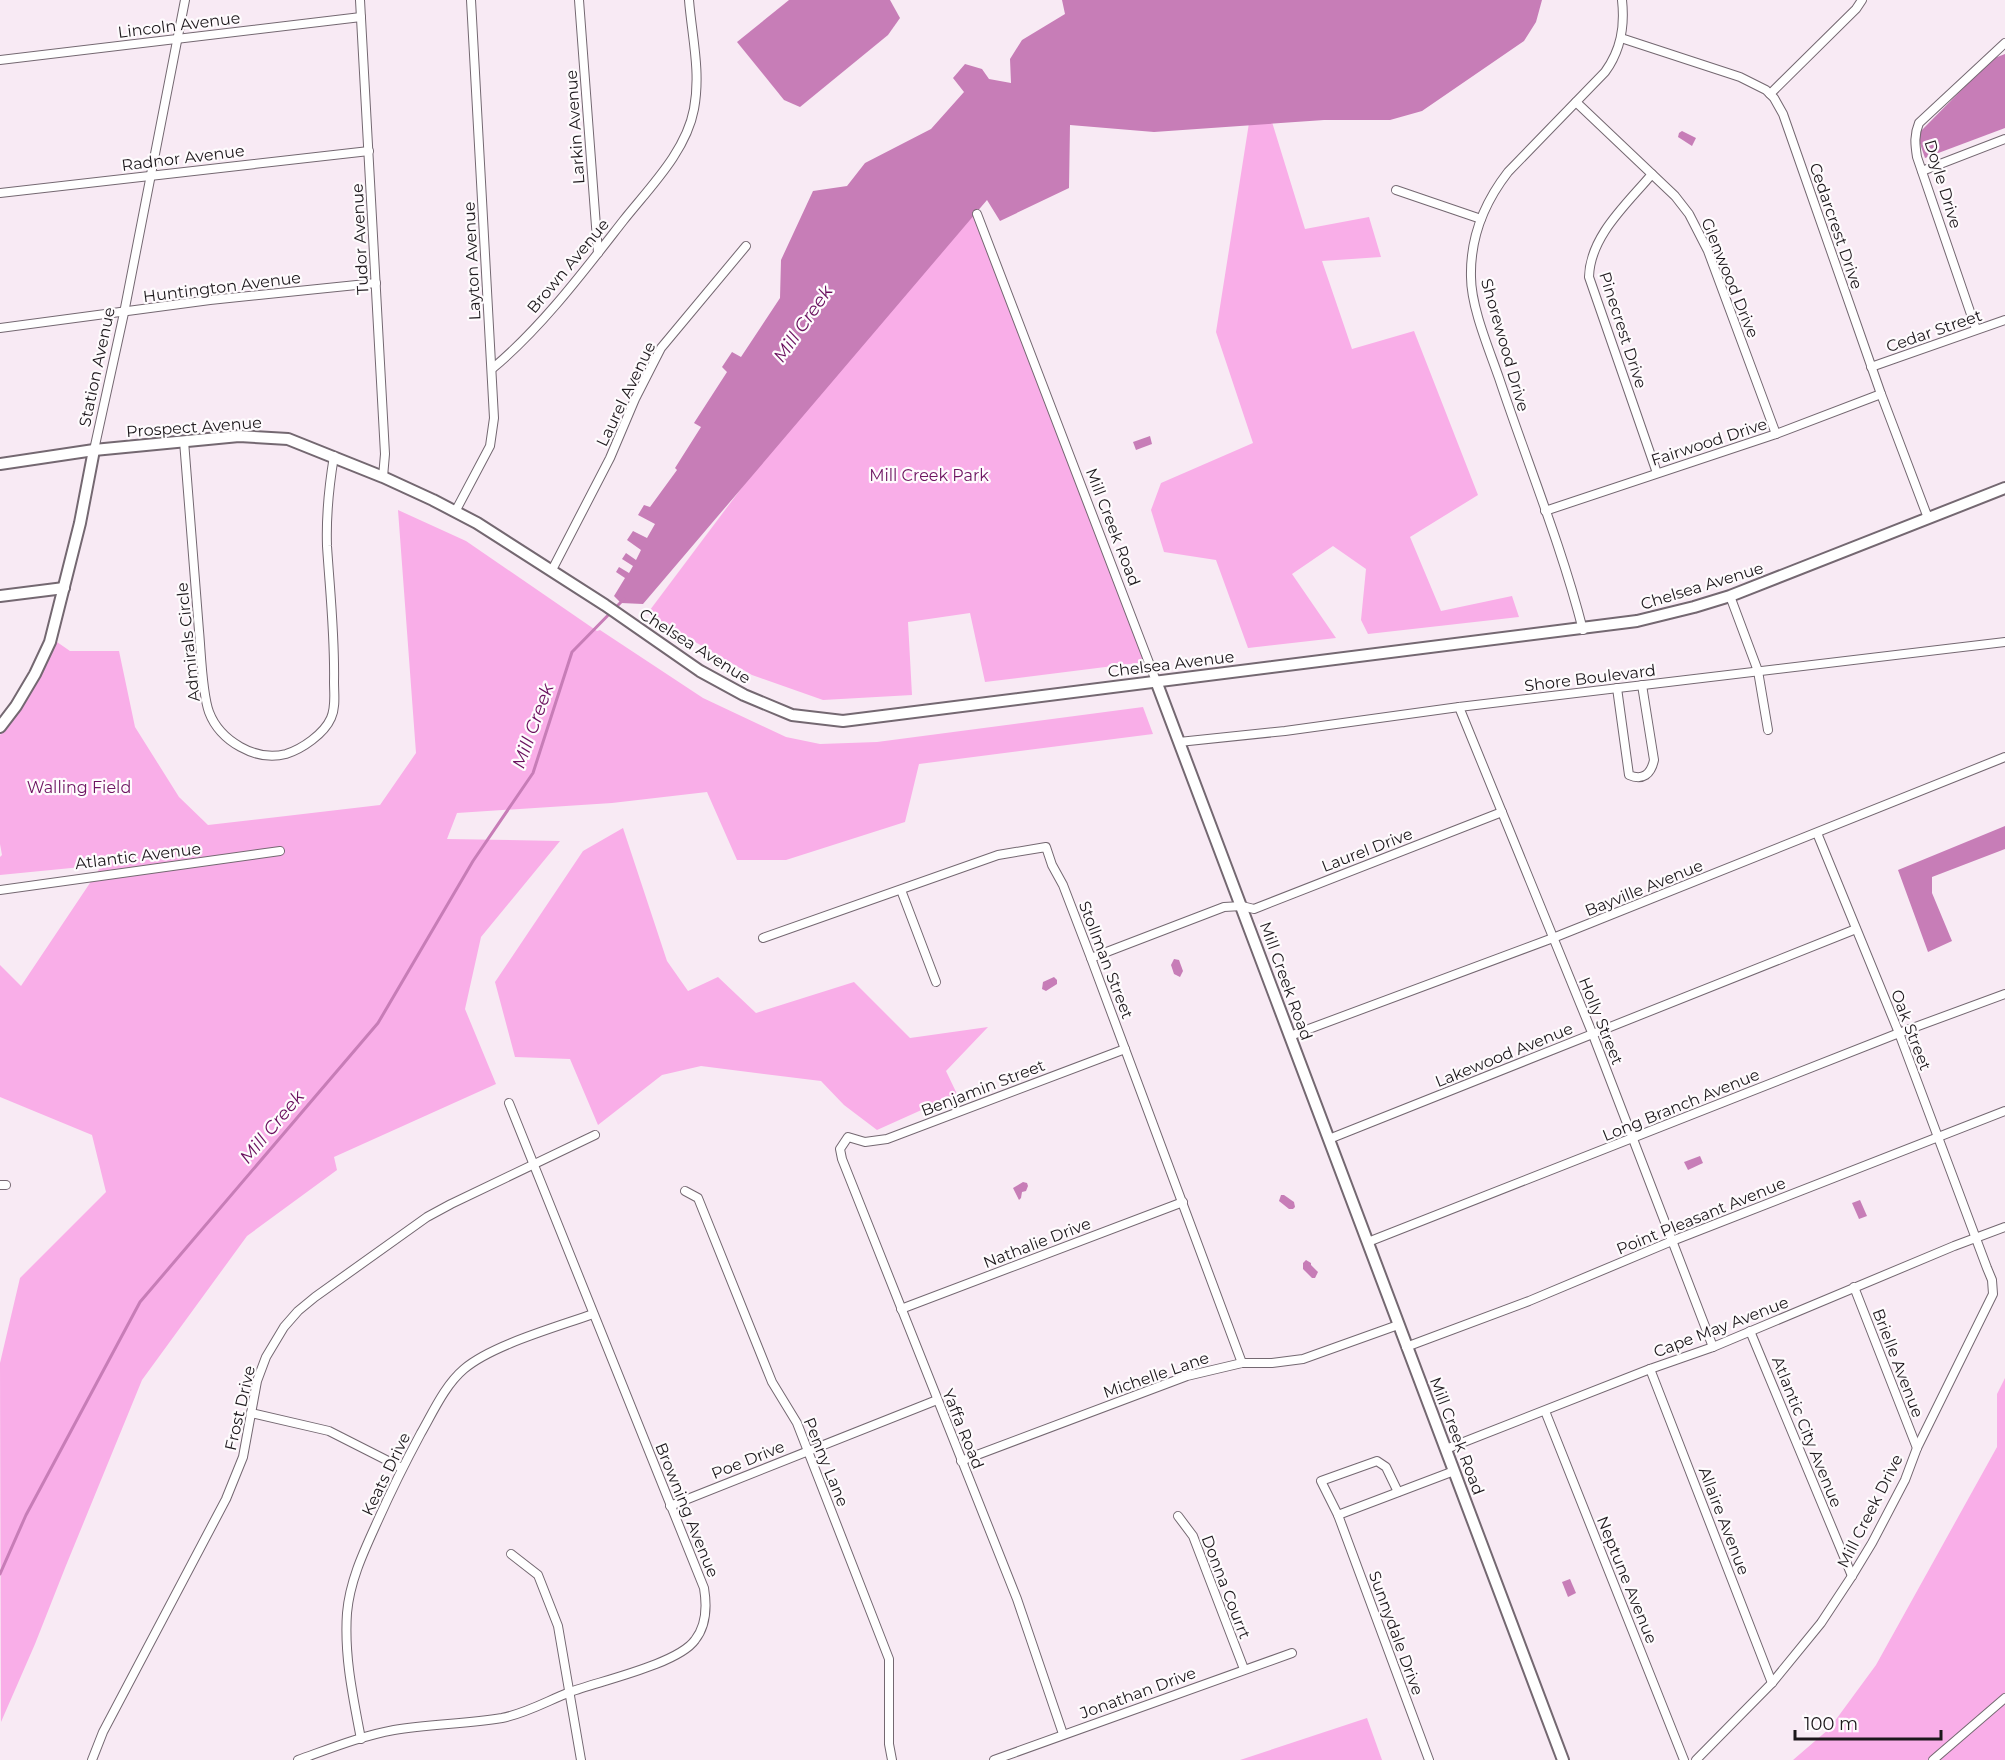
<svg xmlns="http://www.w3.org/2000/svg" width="2005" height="1760" font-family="Montserrat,sans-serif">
  <rect width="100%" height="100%" fill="#f8eaf4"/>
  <g fill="#f9aee8">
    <polygon points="1272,122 1305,229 1369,217 1381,257 1322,261 1352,349 1414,331 1478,495 1410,537 1441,611 1512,596 1519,617 1368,634 1361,620 1366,569 1333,546 1292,574 1336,638 1248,648 1216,560 1164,552 1151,510 1161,483 1253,443 1216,332 1249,123"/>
    <polygon points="975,205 1153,661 985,682 970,613 908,622 912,695 823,700 752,675 647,614 890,290"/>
    <polygon points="398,510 466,541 597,631 600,630 703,698 786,737 820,744 877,742 1143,707 1153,734 919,764 905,822 786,860 737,860 707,792 612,803 457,813 447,839 560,841 481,937 465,1009 496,1084 334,1157 337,1170 247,1236 142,1380 65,1568 35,1644 1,1722 0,1363 20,1278 106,1192 92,1135 0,1097 0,965 21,986 102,865 0,875 0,857 2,855 0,844 0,735 17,714 57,642 70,651 119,651 135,727 179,797 208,825 380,805 416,753"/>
    <polygon points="623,828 667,961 688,991 718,977 756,1013 854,982 910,1038 988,1027 946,1071 957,1094 877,1130 844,1105 821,1081 701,1066 662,1075 598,1125 570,1059 515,1057 495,982 583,851"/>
    <polygon points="2005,1378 2005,1760 1793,1760 1829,1729 1876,1665 1997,1447 1997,1394"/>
    <polygon points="1367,1718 1382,1760 1240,1760"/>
  </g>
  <g fill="#c77db7">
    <polygon points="789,0 890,0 900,18 888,35 800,107 784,100 737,42"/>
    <polygon points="1062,0 1542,0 1536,22 1524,41 1422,111 1390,120 1324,120 1154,132 1070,125 1069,188 1000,221 987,200 643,604 621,603 614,596 625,578 616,572 619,567 629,573 633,566 622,559 626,553 636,560 641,550 627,540 633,531 647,538 655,524 638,515 644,505 650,507 677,470 675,468 701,427 694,423 727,372 722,367 732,352 741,357 780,298 781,260 813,191 847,186 865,163 931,129 964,92 953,78 965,64 982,69 989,79 1011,83 1010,59 1022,40 1065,14"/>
    <polygon points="2005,54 2005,128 1925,158 1917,135 1992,59"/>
    <polygon points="1682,131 1696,138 1692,146 1678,137 1679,133"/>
    <polygon points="1150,436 1152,444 1136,450 1133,442"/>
    <polygon points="2005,826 2005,849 1932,877 1932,893 1952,941 1928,952 1898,870"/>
    <polygon points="1174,959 1179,960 1183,971 1180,977 1174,974 1171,965"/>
    <polygon points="1054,977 1057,980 1057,984 1046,991 1042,989 1043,982"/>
    <polygon points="1700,1156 1703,1163 1688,1170 1684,1162"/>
    <polygon points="1023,1182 1027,1183 1028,1186 1026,1191 1022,1192 1021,1198 1019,1200 1013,1188"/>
    <polygon points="1281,1195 1284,1195 1294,1202 1295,1207 1293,1209 1289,1209 1279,1201"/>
    <polygon points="1860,1200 1867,1216 1859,1219 1852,1203"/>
    <polygon points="1306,1260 1311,1263 1311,1265 1318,1272 1315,1278 1312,1278 1303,1269 1303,1263"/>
    <polygon points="1570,1579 1576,1593 1568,1597 1562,1582"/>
  </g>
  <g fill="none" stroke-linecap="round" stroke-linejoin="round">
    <polyline stroke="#c77db7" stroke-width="3" points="0,1574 26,1515 140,1302 378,1023 473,861 533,773 572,652 624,599"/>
    <defs>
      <g id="street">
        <polyline points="360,0 385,454 383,477"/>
        <polyline points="579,0 598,253"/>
        <polyline points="1621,38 1740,77 1766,90 1774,98 1783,114 1881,394 1928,518"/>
        <polyline points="0,60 361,17"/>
        <polyline points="1770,94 1856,9 1862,0"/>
        <polyline points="1576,102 1675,196 1689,214 1708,251 1776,434"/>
        <polyline points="1922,171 2005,139"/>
        <path d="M1652,174C1627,204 1590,236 1589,277L1657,473"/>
        <polyline points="1396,190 1481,219"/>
        <polyline points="0,193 369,151"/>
        <polyline points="977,214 1156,681"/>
        <polyline points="0,328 210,300 376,283"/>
        <path d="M1976,329L1917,157C1915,144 1914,135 1919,123L2005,43"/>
        <polyline points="1871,367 2005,320"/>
        <path d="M493,368C542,327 584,271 623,221C649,188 686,152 694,109C701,72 692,37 689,0"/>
        <path d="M184,441C189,504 194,567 199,631C201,652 202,693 209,712C220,741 256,762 286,754C302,749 324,734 331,718C336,707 334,694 334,682C335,637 330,592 327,546C326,516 329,486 334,456"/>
        <polyline points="94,450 124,313 185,0"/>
        <polyline points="1545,511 1776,434 1881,394"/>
        <polyline points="455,512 490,446 494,418 471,0"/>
        <polyline points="552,570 610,458 635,399 661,348 746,246"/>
        <polyline points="1730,596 1758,671 1768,730"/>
        <path d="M1583,630C1561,544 1527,462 1499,378C1489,349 1471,307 1471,277C1470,237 1484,203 1508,172L1605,72C1621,50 1625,27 1622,0"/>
        <path d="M1617,688L1629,775C1643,781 1651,774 1654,760L1642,685"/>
        <polyline points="1459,707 1593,1035 1713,1347"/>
        <polyline points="1179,742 1285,731 1459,707 2005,642"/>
        <polyline points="0,890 280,851"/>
        <polyline points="901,890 936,982"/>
        <polyline points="763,938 998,855 1046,847 1052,865 1063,885 1091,958 1242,1363"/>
        <polyline points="1091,958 1224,907 1242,906 1254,909 1502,812"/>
        <polyline points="1290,1036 1553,938 2005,757"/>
        <polyline points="1329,1139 1856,929"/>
        <polyline points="0,1185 6,1185"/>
        <polyline points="685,1191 698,1198 772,1382 797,1423 889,1659 889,1744 892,1760"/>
        <polyline points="1368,1242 1899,1033 2005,994"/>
        <polyline points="1854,1287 1917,1448"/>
        <polyline points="901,1309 1183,1202"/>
        <polyline points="1750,1331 1852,1576"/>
        <polyline points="1406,1347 1529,1301 1672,1241 2005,1111"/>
        <polyline points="1650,1369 1772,1683"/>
        <polyline points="1545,1411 1684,1760"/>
        <polyline points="251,1413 329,1431 402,1468"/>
        <polyline points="1446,1449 1650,1369 1713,1347 1954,1246 2005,1227"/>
        <polyline points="961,1461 1187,1376 1242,1363 1272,1363 1303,1359 1398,1325"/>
        <polyline points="1398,1492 1386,1467 1377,1461 1321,1481 1338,1515 1429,1760"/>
        <polyline points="670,1506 937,1400"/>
        <polyline points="1338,1515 1454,1471"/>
        <polyline points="1178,1516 1193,1536 1244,1669"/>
        <polyline points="511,1554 538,1575 558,1626 581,1760"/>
        <polyline points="1063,1734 1017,1599 842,1159 840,1149 848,1137 865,1142 887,1139 1125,1049"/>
        <path d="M361,1739C353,1697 344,1656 347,1613C350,1579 365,1549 379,1518C392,1489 406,1461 421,1433C433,1412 445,1385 464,1369C492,1345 557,1327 593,1314"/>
        <polyline points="92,1760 103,1732 226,1499 243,1457 257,1381 266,1357 284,1327 298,1311 315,1297 427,1217 451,1204 595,1135"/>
        <path d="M298,1760C329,1749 361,1736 394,1730C429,1724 466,1724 502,1718C527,1713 547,1701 570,1692C600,1681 678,1664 695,1640C707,1625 707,1606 704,1588L509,1103"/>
        <polyline points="994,1760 1292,1653"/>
        <polyline points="1696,1760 1772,1683 1821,1623 1852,1576 1872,1543 1905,1480 1917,1448 1993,1294 1992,1280 1987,1268 1899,1033 1817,833"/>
        <polyline points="1933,1760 2005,1698"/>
      </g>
      <g id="secondary">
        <polyline points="0,464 94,450 239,436 288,439 383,477 433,500 477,523 605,605 700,671 744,695 792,715 843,721 1637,621 1694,607 1730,596 2005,488"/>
        <polyline points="0,596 64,588"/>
        <polyline points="1156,681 1563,1760"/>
        <polyline points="0,727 16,706 35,674 50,642 80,523 94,450"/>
      </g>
    </defs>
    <use href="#street" stroke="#746871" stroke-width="10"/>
    <use href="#secondary" stroke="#746871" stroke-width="14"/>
    <use href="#street" stroke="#fff" stroke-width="8"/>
    <use href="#secondary" stroke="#fff" stroke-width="10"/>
  </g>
  <g text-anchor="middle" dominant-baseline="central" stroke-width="4.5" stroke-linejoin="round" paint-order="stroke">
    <g font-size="16" fill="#1c171b" stroke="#fefbfd">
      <text transform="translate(179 25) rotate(-7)">Lincoln Avenue</text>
      <text transform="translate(575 127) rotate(-94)">Larkin Avenue</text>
      <text transform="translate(183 158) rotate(-7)">Radnor Avenue</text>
      <text transform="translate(1943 184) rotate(73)">Doyle Drive</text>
      <text transform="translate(1836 226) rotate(71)">Cedarcrest Drive</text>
      <text transform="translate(360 239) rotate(-93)">Tudor Avenue</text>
      <text transform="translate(472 261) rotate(-93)">Layton Avenue</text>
      <text transform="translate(568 266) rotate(-50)">Brown Avenue</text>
      <text transform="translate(1730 278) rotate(68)">Glenwood Drive</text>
      <text transform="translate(222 287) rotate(-7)">Huntington Avenue</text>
      <text transform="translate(1623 330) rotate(72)">Pinecrest Drive</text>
      <text transform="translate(1934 331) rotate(-19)">Cedar Street</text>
      <text transform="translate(1505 345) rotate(74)">Shorewood Drive</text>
      <text transform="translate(97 367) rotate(-78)">Station Avenue</text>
      <text transform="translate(626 394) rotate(-64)">Laurel Avenue</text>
      <text transform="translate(194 427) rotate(-4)">Prospect Avenue</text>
      <text transform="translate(1709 442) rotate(-18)">Fairwood Drive</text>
      <text transform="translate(1113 527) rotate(69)">Mill Creek Road</text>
      <text transform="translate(1702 586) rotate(-17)">Chelsea Avenue</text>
      <text transform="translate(188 642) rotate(-96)">Admirals Circle</text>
      <text transform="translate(695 646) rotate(32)">Chelsea Avenue</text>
      <text transform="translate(1171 664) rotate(-7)">Chelsea Avenue</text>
      <text transform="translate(1590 678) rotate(-7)">Shore Boulevard</text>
      <text transform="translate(1367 850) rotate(-21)">Laurel Drive</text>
      <text transform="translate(138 856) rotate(-7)">Atlantic Avenue</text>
      <text transform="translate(1644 888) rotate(-22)">Bayville Avenue</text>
      <text transform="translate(1106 960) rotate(69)">Stollman Street</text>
      <text transform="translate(1286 981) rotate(70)">Mill Creek Road</text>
      <text transform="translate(1601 1021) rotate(68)">Holly Street</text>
      <text transform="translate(1911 1030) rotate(69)">Oak Street</text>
      <text transform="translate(1504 1055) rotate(-22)">Lakewood Avenue</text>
      <text transform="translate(983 1088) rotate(-21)">Benjamin Street</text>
      <text transform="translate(1681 1105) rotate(-22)">Long Branch Avenue</text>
      <text transform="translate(1701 1216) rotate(-22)">Point Pleasant Avenue</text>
      <text transform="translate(1037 1243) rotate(-21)">Nathalie Drive</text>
      <text transform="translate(1721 1327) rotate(-21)">Cape May Avenue</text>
      <text transform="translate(1898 1363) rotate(69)">Brielle Avenue</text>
      <text transform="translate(1156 1375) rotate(-19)">Michelle Lane</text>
      <text transform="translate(240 1408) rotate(-77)">Frost Drive</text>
      <text transform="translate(963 1429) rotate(68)">Yaffa Road</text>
      <text transform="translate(1807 1432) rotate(68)">Atlantic City Avenue</text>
      <text transform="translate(1457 1436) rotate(69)">Mill Creek Road</text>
      <text transform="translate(748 1460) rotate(-22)">Poe Drive</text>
      <text transform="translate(826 1462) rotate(68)">Penny Lane</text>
      <text transform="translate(386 1474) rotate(-64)">Keats Drive</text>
      <text transform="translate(687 1510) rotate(68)">Browning Avenue</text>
      <text transform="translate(1870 1511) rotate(-63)">Mill Creek Drive</text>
      <text transform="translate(1724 1521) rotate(69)">Allaire Avenue</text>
      <text transform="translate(1627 1580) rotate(68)">Neptune Avenue</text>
      <text transform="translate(1226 1587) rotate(69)">Donna Courrt</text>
      <text transform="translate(1396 1633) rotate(70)">Sunnydale Drive</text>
      <text transform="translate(1138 1693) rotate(-20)">Jonathan Drive</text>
    </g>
    <g font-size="16" fill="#6d1360" stroke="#fefbfd">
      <text x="929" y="475">Mill Creek Park</text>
      <text x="79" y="787">Walling Field</text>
    </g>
    <g font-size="18" font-style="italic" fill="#690e5d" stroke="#fefbfd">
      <text transform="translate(803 324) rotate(-55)">Mill Creek</text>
      <text transform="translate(533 726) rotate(-70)">Mill Creek</text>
      <text transform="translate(272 1127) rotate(-50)">Mill Creek</text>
    </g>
  </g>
  <path d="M1795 1730v9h146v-9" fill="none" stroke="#1c171b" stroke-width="3"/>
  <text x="1804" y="1730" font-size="18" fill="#1c171b" stroke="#fefbfd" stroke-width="4.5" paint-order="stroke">100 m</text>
</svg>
